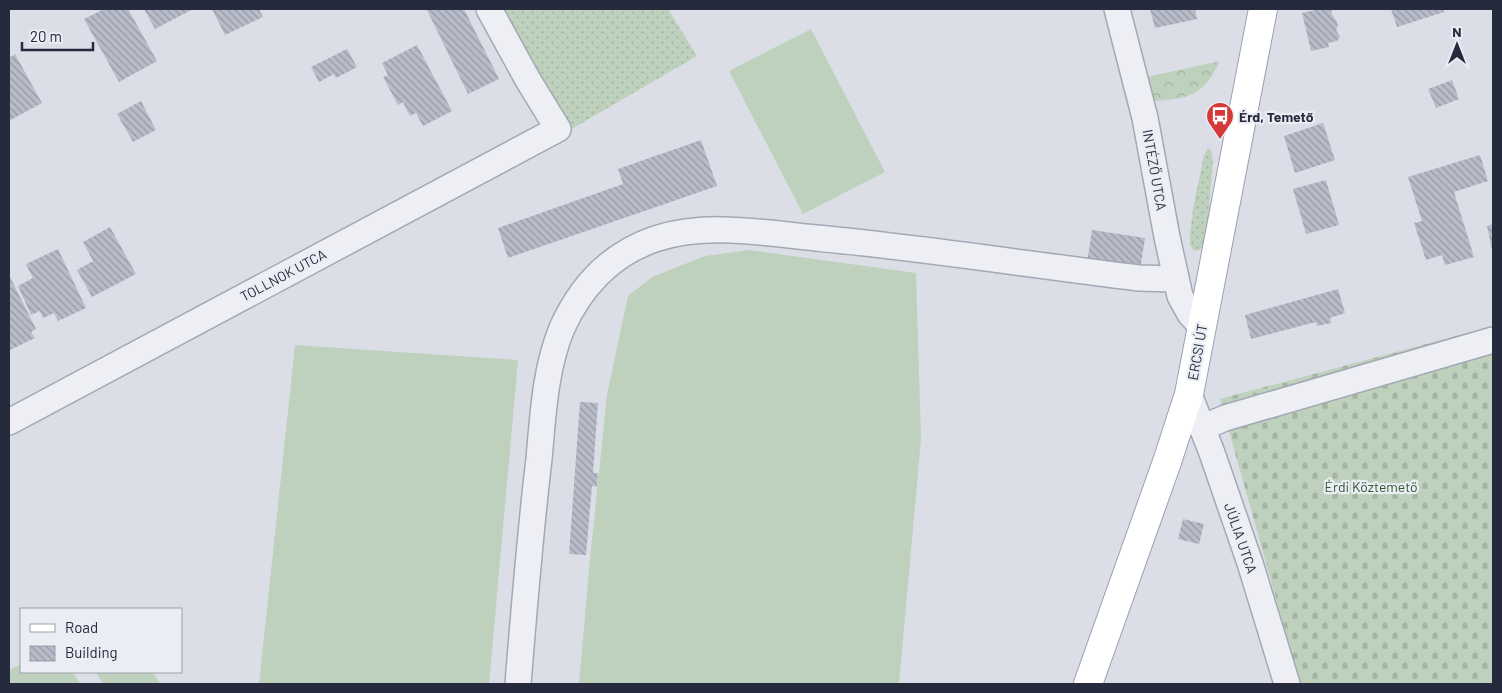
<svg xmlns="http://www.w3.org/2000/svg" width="1502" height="693" font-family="Barlow,sans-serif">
  <defs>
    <pattern id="grass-dots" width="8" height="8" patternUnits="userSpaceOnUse" patternTransform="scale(1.25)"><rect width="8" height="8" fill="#bed1bc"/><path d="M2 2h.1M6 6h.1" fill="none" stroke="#a3b4a2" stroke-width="1.8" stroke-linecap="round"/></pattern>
    <pattern id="forest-crowns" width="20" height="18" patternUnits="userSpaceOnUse" patternTransform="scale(1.25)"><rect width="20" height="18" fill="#bed1bc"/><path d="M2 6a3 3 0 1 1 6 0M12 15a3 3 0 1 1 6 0" fill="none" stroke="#a3b4a2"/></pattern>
    <pattern id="cemetery-stones" width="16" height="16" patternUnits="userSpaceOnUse" patternTransform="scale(1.25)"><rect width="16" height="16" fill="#bed1bc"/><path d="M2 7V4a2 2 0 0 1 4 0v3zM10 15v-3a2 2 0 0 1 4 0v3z" fill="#a3b4a2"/></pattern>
    <pattern id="building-back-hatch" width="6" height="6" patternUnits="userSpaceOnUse" patternTransform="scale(1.25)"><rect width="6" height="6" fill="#b8bcc9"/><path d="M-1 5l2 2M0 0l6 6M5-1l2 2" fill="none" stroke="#9599a4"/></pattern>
  </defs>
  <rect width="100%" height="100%" fill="#dbdee7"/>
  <g fill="url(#grass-dots)">
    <polygon points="497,9 668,9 697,56 563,134"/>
    <polygon points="1208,148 1211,150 1213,161 1206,245 1199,250 1194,251 1190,245 1190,234 1193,209 1204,155"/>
  </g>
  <path fill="url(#forest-crowns)" d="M1220,61C1204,94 1192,98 1156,101L1151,97L1147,77Z"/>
  <polygon fill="url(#cemetery-stones)" points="1493,326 1493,684 1300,684 1220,399"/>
  <g fill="#bed1bc">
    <polygon points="811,29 885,172 803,214 729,71"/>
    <polygon points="749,250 916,273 921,439 899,684 579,684 590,559 607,395 628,296 652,277 705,256"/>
    <polygon points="295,345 518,360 489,684 259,684"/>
    <polygon points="21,664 21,672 73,672 80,684 9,684 9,670"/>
    <polygon points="96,672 153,672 160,684 103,684"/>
  </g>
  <g fill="url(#building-back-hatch)">
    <polygon points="104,9 128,9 157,61 119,82 84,19"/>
    <polygon points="144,9 193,9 155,29"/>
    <polygon points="212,9 259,9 263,17 225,35"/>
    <polygon points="430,9 464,9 499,79 468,94 427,10"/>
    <polygon points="1150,9 1195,9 1197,19 1155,28"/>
    <polygon points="1320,9 1331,9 1332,15 1336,20 1338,25 1336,30 1340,37 1337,41 1328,43 1329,47 1311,51 1302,13"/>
    <polygon points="1391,9 1443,9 1444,12 1397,27"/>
    <polygon points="417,45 452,111 423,126 416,113 410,116 403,102 398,105 383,77 388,75 382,63"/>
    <polygon points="347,49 357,67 336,78 334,74 319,82 311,67"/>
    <polygon points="15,54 42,103 9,121 9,58"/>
    <polygon points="1452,80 1459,99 1436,108 1428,89"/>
    <polygon points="141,101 156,130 133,142 117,114"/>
    <polygon points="1323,123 1335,160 1295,173 1284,136"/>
    <polygon points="701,140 717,186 508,258 498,228 623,184 618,169"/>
    <polygon points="1480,155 1488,181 1454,192 1474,257 1445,265 1442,255 1426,260 1414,223 1422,221 1408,177"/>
    <polygon points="1326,180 1339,225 1306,234 1293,189"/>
    <polygon points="1493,224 1493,250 1492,250 1487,226"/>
    <polygon points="110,227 136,274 92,297 77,270 93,261 83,242"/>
    <polygon points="1092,230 1145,238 1140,270 1087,263"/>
    <polygon points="58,249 86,308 58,321 54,313 43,318 40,311 31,315 18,286 33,278 26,264"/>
    <polygon points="9,275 36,329 31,332 35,338 10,350 9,347"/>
    <polygon points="1338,289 1345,313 1330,318 1331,323 1317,326 1316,322 1251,339 1245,315"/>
    <polygon points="580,402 598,403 593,473 598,473 597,487 592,486 586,555 569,554"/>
    <polygon points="1183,519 1204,524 1199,544 1178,539"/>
  </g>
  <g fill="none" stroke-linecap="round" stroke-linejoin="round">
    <defs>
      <g id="minor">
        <polyline points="1117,9 1145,118 1167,237 1180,296 1190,314 1202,327"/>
        <polyline points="1189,394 1212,453 1250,563 1287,684"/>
        <polyline points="9,422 558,129 528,80 489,9"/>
        <polyline points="1202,428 1225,418 1493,340"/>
        <path d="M518,684C524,609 530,534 539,459C543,415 545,369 562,328C581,286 611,254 655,239C707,222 764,233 816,238C924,248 1031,265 1139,278L1176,279"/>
      </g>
      <polyline id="major" points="1088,684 1167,462 1189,394 1263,9"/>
    </defs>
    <use href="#minor" stroke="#a4a8b4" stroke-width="28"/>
    <use href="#major" stroke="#9aa0b3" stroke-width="30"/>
    <use href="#minor" stroke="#eeeff5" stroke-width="25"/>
    <use href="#major" stroke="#fff" stroke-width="28"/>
  </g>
  <defs>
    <symbol id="bus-pin" viewBox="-11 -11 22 30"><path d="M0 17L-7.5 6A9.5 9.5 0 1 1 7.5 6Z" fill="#d43937" stroke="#eaedf4"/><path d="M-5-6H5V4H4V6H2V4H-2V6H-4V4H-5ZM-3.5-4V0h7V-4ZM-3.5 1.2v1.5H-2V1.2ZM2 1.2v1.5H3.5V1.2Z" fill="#fff"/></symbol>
  </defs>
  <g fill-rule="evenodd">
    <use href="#bus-pin" x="1204" y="100" width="32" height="43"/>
  </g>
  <g text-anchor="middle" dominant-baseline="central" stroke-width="4.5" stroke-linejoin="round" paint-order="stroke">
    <g font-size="14" font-weight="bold" fill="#252a3d" stroke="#eaedf4" text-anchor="start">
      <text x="1239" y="116">Érd, Temető</text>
    </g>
    <g font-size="14" fill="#252a3d" stroke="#eaedf4">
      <text transform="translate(1155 170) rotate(80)">INTÉZŐ UTCA</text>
      <text transform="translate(283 275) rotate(-28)">TOLLNOK UTCA</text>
      <text transform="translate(1197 352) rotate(-80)">ERCSI ÚT</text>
      <text transform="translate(1241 538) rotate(71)">JÚLIA UTCA</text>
    </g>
    <g font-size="14" fill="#325931" stroke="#eaedf4">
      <text x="1371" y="486">Érdi Köztemető</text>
    </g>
  </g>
  <rect width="1502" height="693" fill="none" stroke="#252a3d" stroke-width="20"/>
  <rect x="20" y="608" width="162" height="65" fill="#eaedf4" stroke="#9b9fab"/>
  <rect x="30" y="624" width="25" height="8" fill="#ffffff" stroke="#9b9fab"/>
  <text x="65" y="633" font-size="15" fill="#252a3d">Road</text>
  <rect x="30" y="646" width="25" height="15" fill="url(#building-back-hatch)" stroke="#9b9fab"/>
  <text x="65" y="658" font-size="15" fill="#252a3d">Building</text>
  <g transform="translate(1457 45)" stroke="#eaedf4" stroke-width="4" paint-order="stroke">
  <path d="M0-4L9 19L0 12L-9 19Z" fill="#252a3d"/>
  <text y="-8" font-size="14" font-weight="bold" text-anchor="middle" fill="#252a3d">N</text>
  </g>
  <path d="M22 42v8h71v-8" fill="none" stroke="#252a3d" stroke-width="2.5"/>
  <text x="30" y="42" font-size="15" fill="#252a3d" stroke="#eaedf4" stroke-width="4" paint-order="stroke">20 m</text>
</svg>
